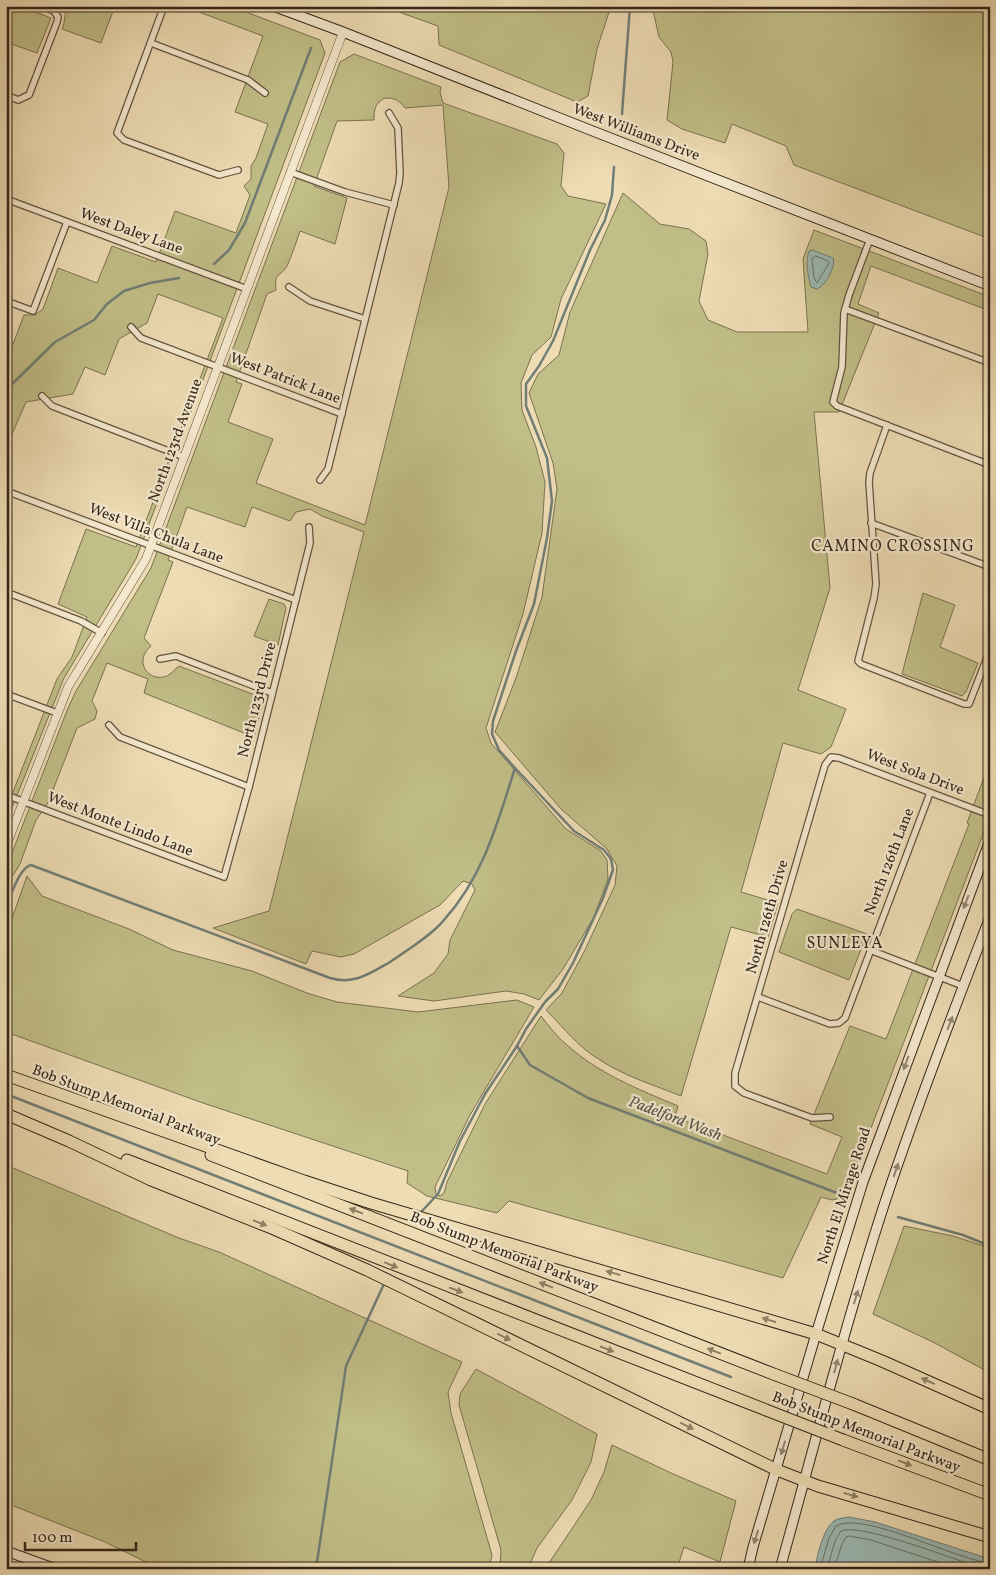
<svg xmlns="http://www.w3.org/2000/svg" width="996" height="1575" font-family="Vollkorn,serif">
  <rect width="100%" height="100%" fill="#eedcb4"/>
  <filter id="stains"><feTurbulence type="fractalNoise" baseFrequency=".004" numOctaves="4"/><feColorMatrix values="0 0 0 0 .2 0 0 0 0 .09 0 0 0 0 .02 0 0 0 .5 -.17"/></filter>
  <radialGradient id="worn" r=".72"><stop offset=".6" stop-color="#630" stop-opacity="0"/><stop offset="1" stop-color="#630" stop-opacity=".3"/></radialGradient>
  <g fill="#c1be87" stroke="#7a7250" fill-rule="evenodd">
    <polygon points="6,6 20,6 51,18 37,53 6,42"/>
    <path d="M67,6H115L101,43L62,29C66,20 64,14 67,6Z"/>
    <polygon points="183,6 230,6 320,40 325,53 136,559 64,678 6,823 6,810 57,679 72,657 87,617 58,604 86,529 136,547 223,318 158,294 147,323 119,339 105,375 85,367 73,394 26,402 9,441 6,439 6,351 10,352 24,315 35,315 43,309 58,268 97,283 112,246 156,262 175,211 236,233 250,195 244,186 251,179 251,166 256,158 268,124 235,112 263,36"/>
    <polygon points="382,6 611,6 597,49 588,96 577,102 439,45 438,26"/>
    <polygon points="652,6 990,6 990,239 794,165 786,146 732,124 725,143 682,129 667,120 673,62 671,52 659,37"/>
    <path d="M354,54L441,87L440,92L443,103L557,144L564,153L561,186L568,196L606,204L561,299L551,337L532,355L521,383L522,410L536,447L545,482L542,533L523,614L486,728L491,743L566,829L601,851L607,860L608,879L594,917L563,969L539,1000L524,994L506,991L434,1001L398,996L434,973L448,954L450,940L475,890L472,884L463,881L440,905L354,954L341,957L312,951L306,964L213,928L269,911L364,532L322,516L310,509L296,512L290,521L252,507L245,527L187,507L168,560L173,562L144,638L151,646C133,661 148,683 167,676C171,674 175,669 179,666L260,697L263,702L254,737L144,693L148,679L107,663L92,701L97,711L95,719L77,728L48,803L36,820L20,864L6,887V862L10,858L68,708L76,691L151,568L340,62ZM385,98C395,98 399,100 405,108L443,105L449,187L365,525L256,483L273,439L228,422L242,384L236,382L267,294L276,290C274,271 280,278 287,266C292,255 296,243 300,231L335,244L347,198L314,186L337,121L374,120C374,109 375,103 385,98Z"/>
    <path d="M623,193L660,224L689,229L706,241L708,254L699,301L708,320L737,332H808L803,259L814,230L990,297V311L871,266L858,304L879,313L839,412H814L830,588L798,690L846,709L831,747L821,754L783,743L741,892L778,903L768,937L731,927L681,1096C654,1085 624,1076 600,1060C579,1048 563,1027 546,1010L562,993L585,950L615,885L617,866L607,849L561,809L495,732L516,678L542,597L557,489L553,463L529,393L538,374L559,355L570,312Z"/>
    <polygon points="923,593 955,605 940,647 978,663 966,692 962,696 902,674"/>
    <polygon points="269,599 284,604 286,608 278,645 254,636"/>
    <path d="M989,764L990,816L847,1191L843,1190L837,1199L832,1200L821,1197L783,1278L509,1201L497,1213L427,1196L407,1183L408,1171L203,1103L6,1032V935L27,876L42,896L129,929L173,950L252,971L307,993L337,1002L418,1012L517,1000L534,1007L470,1115L435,1187L436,1194L440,1196L444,1193L447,1182L485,1104L541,1016C549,1026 557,1037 567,1045C599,1074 638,1089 678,1106L675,1117L827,1174L842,1137L810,1124L850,1026L886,1039L969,824L967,823Z"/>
    <polygon points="797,909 867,934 849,980 779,952 792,914"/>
    <polygon points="6,1165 179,1238 219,1252 462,1362 448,1392 451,1413 492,1555 489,1569 160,1569 105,1542 6,1503"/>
    <polygon points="904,1226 953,1236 990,1248 990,1373 933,1342 873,1314"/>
    <polygon points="476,1369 597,1434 591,1462 572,1500 537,1548 528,1569 500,1569 501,1550 459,1405 460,1394"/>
    <polygon points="612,1445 671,1473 736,1501 720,1562 684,1547 677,1569 545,1569 591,1500 604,1472"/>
  </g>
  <g fill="#9bbab5" stroke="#717e76">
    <path d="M812,250L833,258C836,267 826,285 817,289L811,287C808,276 805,262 809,251Z"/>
    <path d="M849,1517L875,1522L990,1559V1569H815C817,1556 823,1529 834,1521C838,1518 844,1518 849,1517Z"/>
  </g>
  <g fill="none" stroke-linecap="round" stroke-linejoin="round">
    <g stroke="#677066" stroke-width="1">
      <polygon points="816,256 828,261 829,263 817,283 814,278 812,259"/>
      <path d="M820,1569L829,1538L836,1526C862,1510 956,1560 990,1563"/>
      <path d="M827,1569L835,1541L841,1531C859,1522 959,1561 984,1569"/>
      <polyline points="834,1569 842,1544 846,1537 849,1536 871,1540 959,1569"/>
    </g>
    <g stroke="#717e76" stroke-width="2.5">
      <polyline points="622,114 630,6"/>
      <polyline points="214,264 229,250 245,223 311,48"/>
      <polyline points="6,390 55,342 94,320 107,304 124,291 150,283 179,278"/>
      <path d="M6,907C11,896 19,868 31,865L330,978C354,985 369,974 390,962C406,951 432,935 444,920C484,875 497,824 515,768"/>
      <polyline points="517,1046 530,1065 588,1098 837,1193"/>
      <polyline points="6,1094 731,1377"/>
      <polyline points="422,1211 438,1194 460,1141 485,1094 517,1046 526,1029 545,1002 558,989 573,963 603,898 613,870 611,859 604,850 574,831 515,768 499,750 492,734 493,721 516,651 534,604 547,538 552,501 547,458 526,406 526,384 539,366 553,341 590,250 605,220 612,195 614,167"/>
      <polyline points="898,1217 963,1235 990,1246"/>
      <polyline points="316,1569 346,1366 384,1284"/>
    </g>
    <defs>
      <g id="minor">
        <polyline points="164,6 117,133 124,140 219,175 238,170"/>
        <polyline points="151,43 248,80 265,93"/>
        <polyline points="6,95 18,100 29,95 57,22 58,17 54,11 43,6"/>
        <polyline points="290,172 345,192 394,205"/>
        <polyline points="6,199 247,289"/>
        <polyline points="870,239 849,295 844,313 842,367 833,402 837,406 990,465"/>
        <polyline points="289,287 310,301 365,319"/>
        <polyline points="6,301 33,311 67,222"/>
        <polyline points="845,309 990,363"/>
        <polyline points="131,327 141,338 342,414"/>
        <polyline points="42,396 52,406 184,457"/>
        <polyline points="887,425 870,473 869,482 876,584 874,598 858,661 861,664 964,704 969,704 990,650"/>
        <polyline points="320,480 328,469 399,183 400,173 398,128 389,113"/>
        <polyline points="6,491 296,600"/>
        <polyline points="871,523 990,567"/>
        <polyline points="6,592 81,621 102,633"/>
        <polyline points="160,659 176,656 272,693"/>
        <polyline points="6,694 57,713"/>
        <polyline points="109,725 120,737 249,787"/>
        <polyline points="6,795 224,877 249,787 310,543 309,527"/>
        <polyline points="870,950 963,986"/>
        <polyline points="758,997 830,1024 839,1023 845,1018 930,793"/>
        <polyline points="830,1117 812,1118 744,1093 735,1086 735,1073 825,765 831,757 839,758 990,815"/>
      </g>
      <polyline id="tertiary" points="6,846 68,687 146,559 343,32"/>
      <g id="secondary">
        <polyline points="273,6 343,32 585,128 990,286"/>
        <polyline points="6,1551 56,1569"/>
        <polyline points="748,1569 753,1547 816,1334 863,1182 990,840"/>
        <path d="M780,1569C814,1447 845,1325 884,1205C916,1108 953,1012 990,917"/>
      </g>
      <g id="motorway">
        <polyline points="6,1075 304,1181 371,1203 816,1334 882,1361 990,1409"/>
        <polyline points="6,1114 69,1141 151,1180 274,1229 367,1270 777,1470 818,1486 990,1537"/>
        <polyline points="211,1155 776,1375"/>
        <polyline points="127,1160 766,1410"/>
        <polyline points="853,1404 990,1460"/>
        <polyline points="843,1440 990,1495"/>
      </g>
    </defs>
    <use href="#minor" stroke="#62533f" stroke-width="8"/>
    <use href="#tertiary" stroke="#62533f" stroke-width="9"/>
    <use href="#secondary" stroke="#332518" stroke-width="11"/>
    <use href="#motorway" stroke="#332518" stroke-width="13"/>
    <use href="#minor" stroke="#f4e8ce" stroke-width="5.5"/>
    <use href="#tertiary" stroke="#f4e8ce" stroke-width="8"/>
    <use href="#secondary" stroke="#f4e8ce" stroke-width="9"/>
    <use href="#motorway" stroke="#eedcb4" stroke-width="11"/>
    <defs>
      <g id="motorway-bridge">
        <polyline points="776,1375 853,1404"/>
        <polyline points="766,1410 843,1440"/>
      </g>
    </defs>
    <use href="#motorway-bridge" stroke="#332518" stroke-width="13" stroke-linecap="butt"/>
    <use href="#motorway-bridge" stroke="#eedcb4" stroke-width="11"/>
  </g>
  <defs><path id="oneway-solid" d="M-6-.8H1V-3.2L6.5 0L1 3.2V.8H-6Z" transform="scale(1.25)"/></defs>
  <g fill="#948673">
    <use href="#oneway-solid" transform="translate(966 902) rotate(111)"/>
    <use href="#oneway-solid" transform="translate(950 1023) rotate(-69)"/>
    <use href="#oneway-solid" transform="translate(906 1063) rotate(110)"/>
    <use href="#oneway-solid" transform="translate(896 1170) rotate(-71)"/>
    <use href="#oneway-solid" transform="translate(856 1297) rotate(-73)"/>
    <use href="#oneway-solid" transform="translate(836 1366) rotate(-75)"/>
    <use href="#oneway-solid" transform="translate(783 1448) rotate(106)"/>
    <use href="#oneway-solid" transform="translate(756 1537) rotate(107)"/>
  </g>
  <g fill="#908066">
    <use href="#oneway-solid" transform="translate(356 1211) rotate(-159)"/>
    <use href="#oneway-solid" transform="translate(260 1223) rotate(22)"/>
    <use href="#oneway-solid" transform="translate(391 1265) rotate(22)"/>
    <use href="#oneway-solid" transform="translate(613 1273) rotate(-164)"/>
    <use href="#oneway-solid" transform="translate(546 1285) rotate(-159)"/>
    <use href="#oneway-solid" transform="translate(456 1290) rotate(21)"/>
    <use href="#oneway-solid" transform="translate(769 1320) rotate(-163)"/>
    <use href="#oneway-solid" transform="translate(504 1337) rotate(26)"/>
    <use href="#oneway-solid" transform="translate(607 1349) rotate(21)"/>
    <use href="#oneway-solid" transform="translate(714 1351) rotate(-159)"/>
    <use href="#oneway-solid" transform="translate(928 1381) rotate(-156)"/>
    <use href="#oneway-solid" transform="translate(687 1426) rotate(26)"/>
    <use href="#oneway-solid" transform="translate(905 1463) rotate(21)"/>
    <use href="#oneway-solid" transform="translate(851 1495) rotate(16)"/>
  </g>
  <g text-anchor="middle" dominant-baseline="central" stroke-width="4.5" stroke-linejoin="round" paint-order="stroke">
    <g font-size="15" fill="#332518" stroke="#f4e8ce">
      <text transform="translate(636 133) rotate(21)">West Williams Drive</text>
      <text transform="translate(131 232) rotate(20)">West Daley Lane</text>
      <text transform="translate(285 379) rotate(21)">West Patrick Lane</text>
      <text transform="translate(176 441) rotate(-70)">North 123rd Avenue</text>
      <text transform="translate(156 534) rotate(21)">West Villa Chula Lane</text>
      <text transform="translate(258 700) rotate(-76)">North 123rd Drive</text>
      <text transform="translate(915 773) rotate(21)">West Sola Drive</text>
      <text transform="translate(120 825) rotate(21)">West Monte Lindo Lane</text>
      <text transform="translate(890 862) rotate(-69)">North 126th Lane</text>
      <text transform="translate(768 917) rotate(-74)">North 126th Drive</text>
      <text transform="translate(126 1106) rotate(21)">Bob Stump Memorial Parkway</text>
      <text transform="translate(845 1196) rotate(-72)">North El Mirage Road</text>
      <text transform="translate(504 1253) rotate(21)">Bob Stump Memorial Parkway</text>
      <text transform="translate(866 1433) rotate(21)">Bob Stump Memorial Parkway</text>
    </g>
    <g font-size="16" letter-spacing="1" fill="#332518" stroke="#f4e8ce">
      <text x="893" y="547">CAMINO CROSSING</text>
      <text x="845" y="944">SUNLEYA</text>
    </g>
    <g font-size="16" font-style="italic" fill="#525247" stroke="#f4e8ce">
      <text transform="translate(675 1119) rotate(21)">Padelford Wash</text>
    </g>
  </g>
  <rect width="996" height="1575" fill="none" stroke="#eedcb4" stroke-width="25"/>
  <rect x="8" y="8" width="981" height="1560" fill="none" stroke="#332518" stroke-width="2.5"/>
  <rect x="12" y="12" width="971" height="1550" fill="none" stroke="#332518"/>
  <path d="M25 1542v8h111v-8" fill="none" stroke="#332518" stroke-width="2.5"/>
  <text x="32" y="1542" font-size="15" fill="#332518" stroke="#f4e8ce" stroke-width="4" paint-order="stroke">100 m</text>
  <rect width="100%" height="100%" filter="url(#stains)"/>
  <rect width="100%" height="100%" fill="url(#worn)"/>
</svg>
